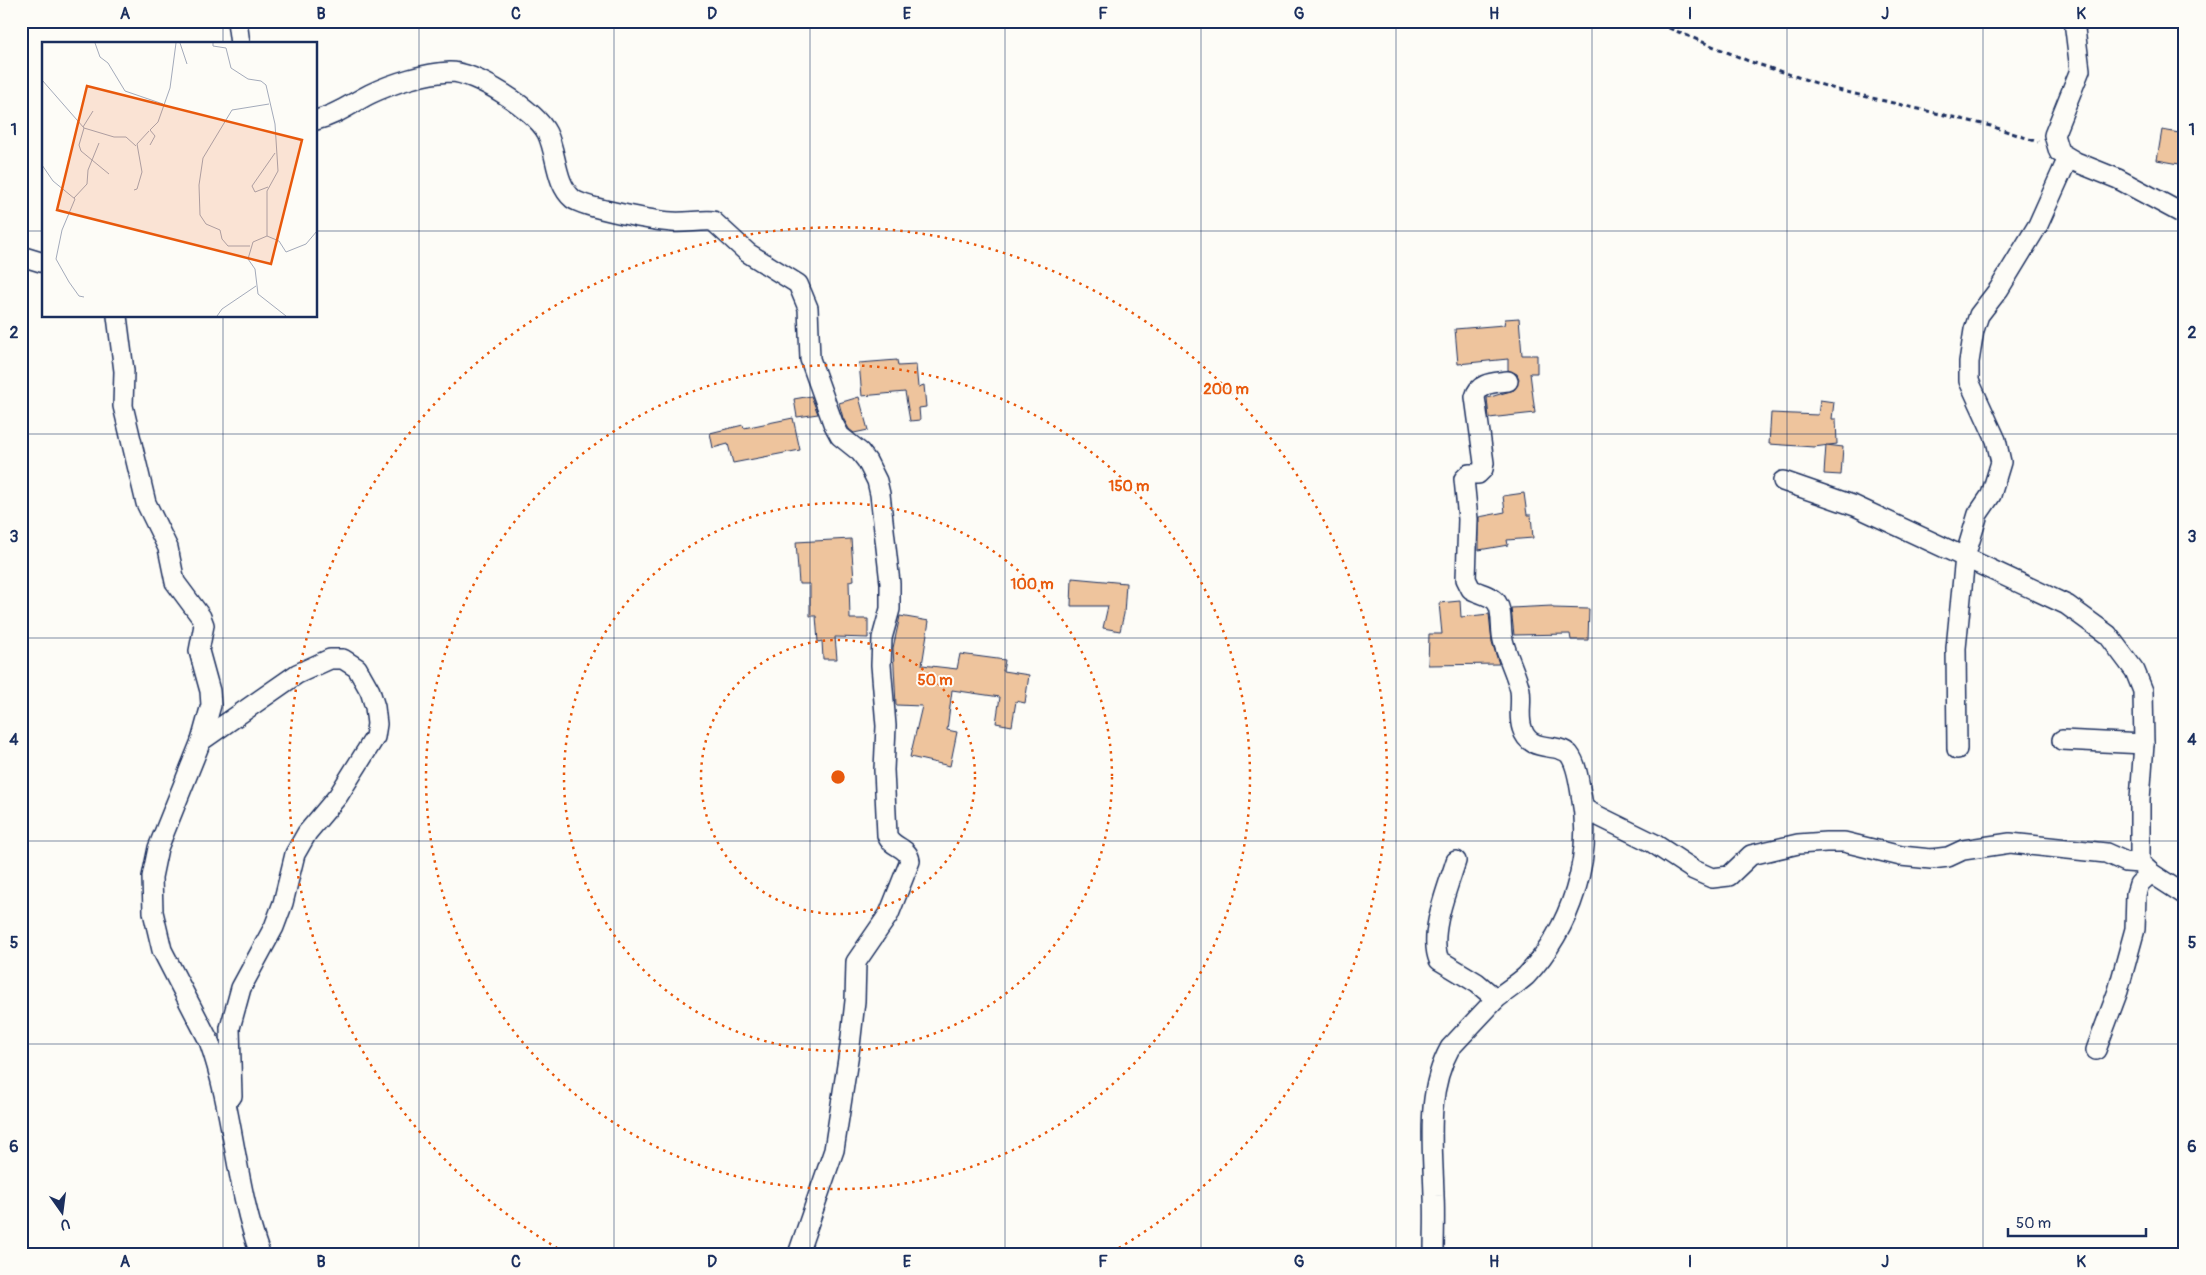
<svg xmlns="http://www.w3.org/2000/svg" width="2206" height="1275" font-family="Pangolin,sans-serif">
  <rect width="100%" height="100%" fill="#fdfcf7"/>
  <filter id="ink" filterUnits="userSpaceOnUse"><feTurbulence type="fractalNoise" baseFrequency=".02" numOctaves="2"/><feDisplacementMap in="SourceGraphic" scale="10" xChannelSelector="R" yChannelSelector="G"/><feConvolveMatrix kernelMatrix="1 2 1 2 8 2 1 2 1" color-interpolation-filters="sRGB"/></filter>
  <g filter="url(#ink)">
    <g fill="#eec49d" stroke="#1b2f5e">
      <polygon points="2162,130 2185,134 2185,165 2157,160"/>
      <polygon points="1519,318 1522,355 1537,355 1537,373 1530,373 1535,413 1489,418 1487,398 1514,390 1519,379 1517,374 1508,370 1508,359 1458,364 1455,329 1504,325 1505,319"/>
      <polygon points="897,360 898,366 916,365 918,387 924,385 926,407 919,408 920,420 910,421 905,392 862,396 859,363"/>
      <polygon points="811,396 818,414 797,417 794,399"/>
      <polygon points="859,397 868,430 854,433 849,429 843,418 839,403"/>
      <polygon points="1820,400 1834,402 1832,419 1836,419 1837,444 1814,447 1769,444 1771,413 1818,415"/>
      <polygon points="793,418 800,450 733,463 728,444 713,448 710,433 743,425 744,428"/>
      <polygon points="1826,445 1843,447 1841,475 1824,474"/>
      <polygon points="1524,493 1527,515 1531,515 1533,538 1507,540 1508,545 1479,550 1479,517 1505,512 1503,496"/>
      <polygon points="851,539 854,580 849,581 850,619 868,619 868,638 835,637 837,659 823,659 822,641 818,642 816,616 810,616 810,584 799,584 796,542"/>
      <polygon points="1072,578 1126,583 1124,614 1120,631 1103,628 1108,606 1071,606"/>
      <polygon points="1460,601 1461,617 1489,614 1492,642 1499,664 1428,665 1429,634 1442,634 1439,603"/>
      <polygon points="1552,606 1553,608 1589,609 1588,640 1571,640 1570,634 1514,635 1511,608"/>
      <polygon points="900,616 929,621 922,665 957,669 960,654 1005,660 1003,671 1029,675 1025,703 1016,701 1012,726 996,723 1000,697 952,690 947,730 957,732 950,766 910,757 922,706 896,705 893,648"/>
    </g>
    <g fill="none" stroke-linecap="round" stroke-linejoin="round">
      <defs>
        <g id="minor">
          <polyline points="237,21 240,44"/>
          <polyline points="2074,21 2080,70 2054,135 2059,152 2076,162 2118,179 2185,215"/>
          <path d="M316,120C337,115 352,103 370,94C393,83 425,73 450,72C476,72 535,110 547,133C557,153 555,184 573,199C585,208 655,221 672,222C686,223 700,220 713,221L748,253L798,284L808,308L810,359L833,423L840,436L860,452L867,461L877,481L880,494L890,583V609L882,638L881,665L886,726L884,770L887,835C891,848 908,846 910,861L889,914L856,962L855,1001L850,1046L834,1150L798,1254"/>
          <polyline points="21,256 44,263"/>
          <path d="M117,316L124,371L123,406L146,503L168,548L175,582L201,617L204,625L199,651L210,691L211,705L201,741L158,848L152,877L153,912L162,950L209,1041C234,1111 235,1185 260,1254"/>
          <polyline points="1783,481 1855,506 2067,605 2108,635 2135,671 2143,691 2144,744 2140,799 2140,863 2151,873 2185,895"/>
          <polyline points="2062,740 2144,744"/>
          <polyline points="201,741 297,674 330,659 343,659 357,668 370,691 375,707 377,724 375,737 338,796 307,833 295,854 283,903 274,927 241,988 230,1028 232,1096"/>
          <polyline points="1957,749 1956,648 1965,557 1978,514 1991,495 2001,462 1996,440 1969,381 1969,362 1974,330 1979,315 1999,289 2038,225 2068,158"/>
          <polyline points="1584,809 1653,843 1694,870 1712,878 1729,876 1751,855 1798,844 1826,842 1844,842 1901,856 1931,859 1948,857 1963,850 2010,843 2106,853 2126,862 2140,863"/>
          <path d="M1496,999C1506,991 1517,984 1526,976C1571,928 1594,858 1581,794C1579,782 1577,764 1569,754C1557,742 1529,754 1522,728C1518,716 1522,702 1520,690C1516,673 1507,657 1503,640C1500,629 1503,612 1497,603C1493,596 1477,593 1471,589L1466,579L1468,519L1464,479L1469,474H1478L1483,469L1484,463L1475,397C1479,382 1494,383 1508,381"/>
          <polyline points="2096,1050 2118,991 2135,929 2136,894 2139,884 2151,873"/>
          <path d="M1434,1254C1434,1234 1435,1215 1434,1196C1433,1146 1425,1093 1450,1048L1496,999L1477,983L1439,960C1428,934 1448,887 1456,861"/>
        </g>
      </defs>
      <use href="#minor" stroke="#1b2f5e" stroke-width="22"/>
      <polyline stroke="#1b2f5e" stroke-width="3" stroke-dasharray="5 4" stroke-linecap="butt" points="1652,21 1751,62 1838,90 1991,126 2038,142"/>
      <use href="#minor" stroke="#fdfcf7" stroke-width="19"/>
    </g>
  </g>
  <path fill="none" stroke="#1b2f5e" stroke-width="1" stroke-opacity="0.55" d="M223,21V44M419,21V1254M614,21V1254M810,21V1254M1005,21V1254M1201,21V1254M1396,21V1254M1592,21V1254M1787,21V1254M1983,21V1254M21,231H44M316,231H2185M223,316V1254M21,434H2185M21,638H2185M21,841H2185M21,1044H2185"/>
  <g fill="none" stroke="#e8590c" stroke-width="2.5" stroke-dasharray="2.5 5">
    <circle cx="838" cy="777" r="137"/>
    <circle cx="838" cy="777" r="274"/>
    <circle cx="838" cy="777" r="412"/>
    <path d="M564 1252A549 549 0 1 1 1112 1252"/>
  </g>
  <g transform="translate(42 42)">
    <rect width="275" height="275" fill="#fdfcf7"/>
    <path fill="none" stroke="#a3aaba" stroke-width="1" d="M53,1L58,15L66,21L83,49L121,62M138,1L145,22M171,1V4L184,6L189,26L206,37L219,39L224,43L233,82L236,129L225,149V194L211,200L206,217L213,227L216,252L244,274M0,38L42,86L37,103L39,109L67,132M41,85L51,69M42,86L72,95H84L94,104M108,103L113,94L108,88L116,80L128,46L134,1M0,123L11,139L33,157L20,188L14,217L27,240L37,254L42,255M226,145L213,150L210,144L233,111M92,148L95,147L100,130L95,102L107,89M32,156L45,142L46,128L57,101M225,194L237,199L244,210L264,202L275,189M208,204H186L180,197L178,188L164,182L158,173L157,143L161,116L190,68L227,62M175,274L180,267L214,244"/>
    <path fill="#e8590c" fill-opacity="0.15" stroke="#e8590c" stroke-width="2.5" d="M45,44L260,98L229,222L15,168Z"/>
    <rect width="275" height="275" fill="none" stroke="#1b2f5e" stroke-width="2.5"/>
  </g>
  <circle cx="838" cy="777" r="8" fill="#e8590c" stroke="#fdfcf7" stroke-width="2.5"/>
  <g font-size="15" text-anchor="middle" font-weight="bold" fill="#e8590c" stroke="#fdfcf7" stroke-width="4" stroke-linejoin="round" paint-order="stroke">
    <text x="1226" y="394">200 m</text>
    <text x="1129" y="491">150 m</text>
    <text x="1032" y="589">100 m</text>
    <text x="935" y="685">50 m</text>
  </g>
  <rect width="2206" height="1275" fill="none" stroke="#fdfcf7" stroke-width="55"/>
  <g transform="translate(62 1212) rotate(166)" stroke="#fdfcf7" stroke-width="4" paint-order="stroke">
  <path d="M0-4L9 19L0 12L-9 19Z" fill="#1b2f5e"/>
  <text y="-8" font-size="14" font-weight="bold" text-anchor="middle" fill="#1b2f5e">U</text>
  </g>
  <path d="M2008 1228v8h138v-8" fill="none" stroke="#1b2f5e" stroke-width="2.5"/>
  <text x="2016" y="1228" font-size="15" fill="#1b2f5e" stroke="#fdfcf7" stroke-width="4" paint-order="stroke">50 m</text>
  <rect x="28" y="28" width="2150" height="1220" fill="none" stroke="#1b2f5e" stroke-width="2"/>
  <g font-size="16" text-anchor="middle" font-weight="bold" fill="#1b2f5e">
    <text x="125" y="19">A</text>
    <text x="321" y="19">B</text>
    <text x="516" y="19">C</text>
    <text x="712" y="19">D</text>
    <text x="907" y="19">E</text>
    <text x="1103" y="19">F</text>
    <text x="1299" y="19">G</text>
    <text x="1494" y="19">H</text>
    <text x="1690" y="19">I</text>
    <text x="1885" y="19">J</text>
    <text x="2081" y="19">K</text>
    <text x="14" y="135">1</text>
    <text x="2192" y="135">1</text>
    <text x="14" y="338">2</text>
    <text x="2192" y="338">2</text>
    <text x="14" y="542">3</text>
    <text x="2192" y="542">3</text>
    <text x="14" y="745">4</text>
    <text x="2192" y="745">4</text>
    <text x="14" y="948">5</text>
    <text x="2192" y="948">5</text>
    <text x="14" y="1152">6</text>
    <text x="2192" y="1152">6</text>
    <text x="125" y="1267">A</text>
    <text x="321" y="1267">B</text>
    <text x="516" y="1267">C</text>
    <text x="712" y="1267">D</text>
    <text x="907" y="1267">E</text>
    <text x="1103" y="1267">F</text>
    <text x="1299" y="1267">G</text>
    <text x="1494" y="1267">H</text>
    <text x="1690" y="1267">I</text>
    <text x="1885" y="1267">J</text>
    <text x="2081" y="1267">K</text>
  </g>
</svg>
